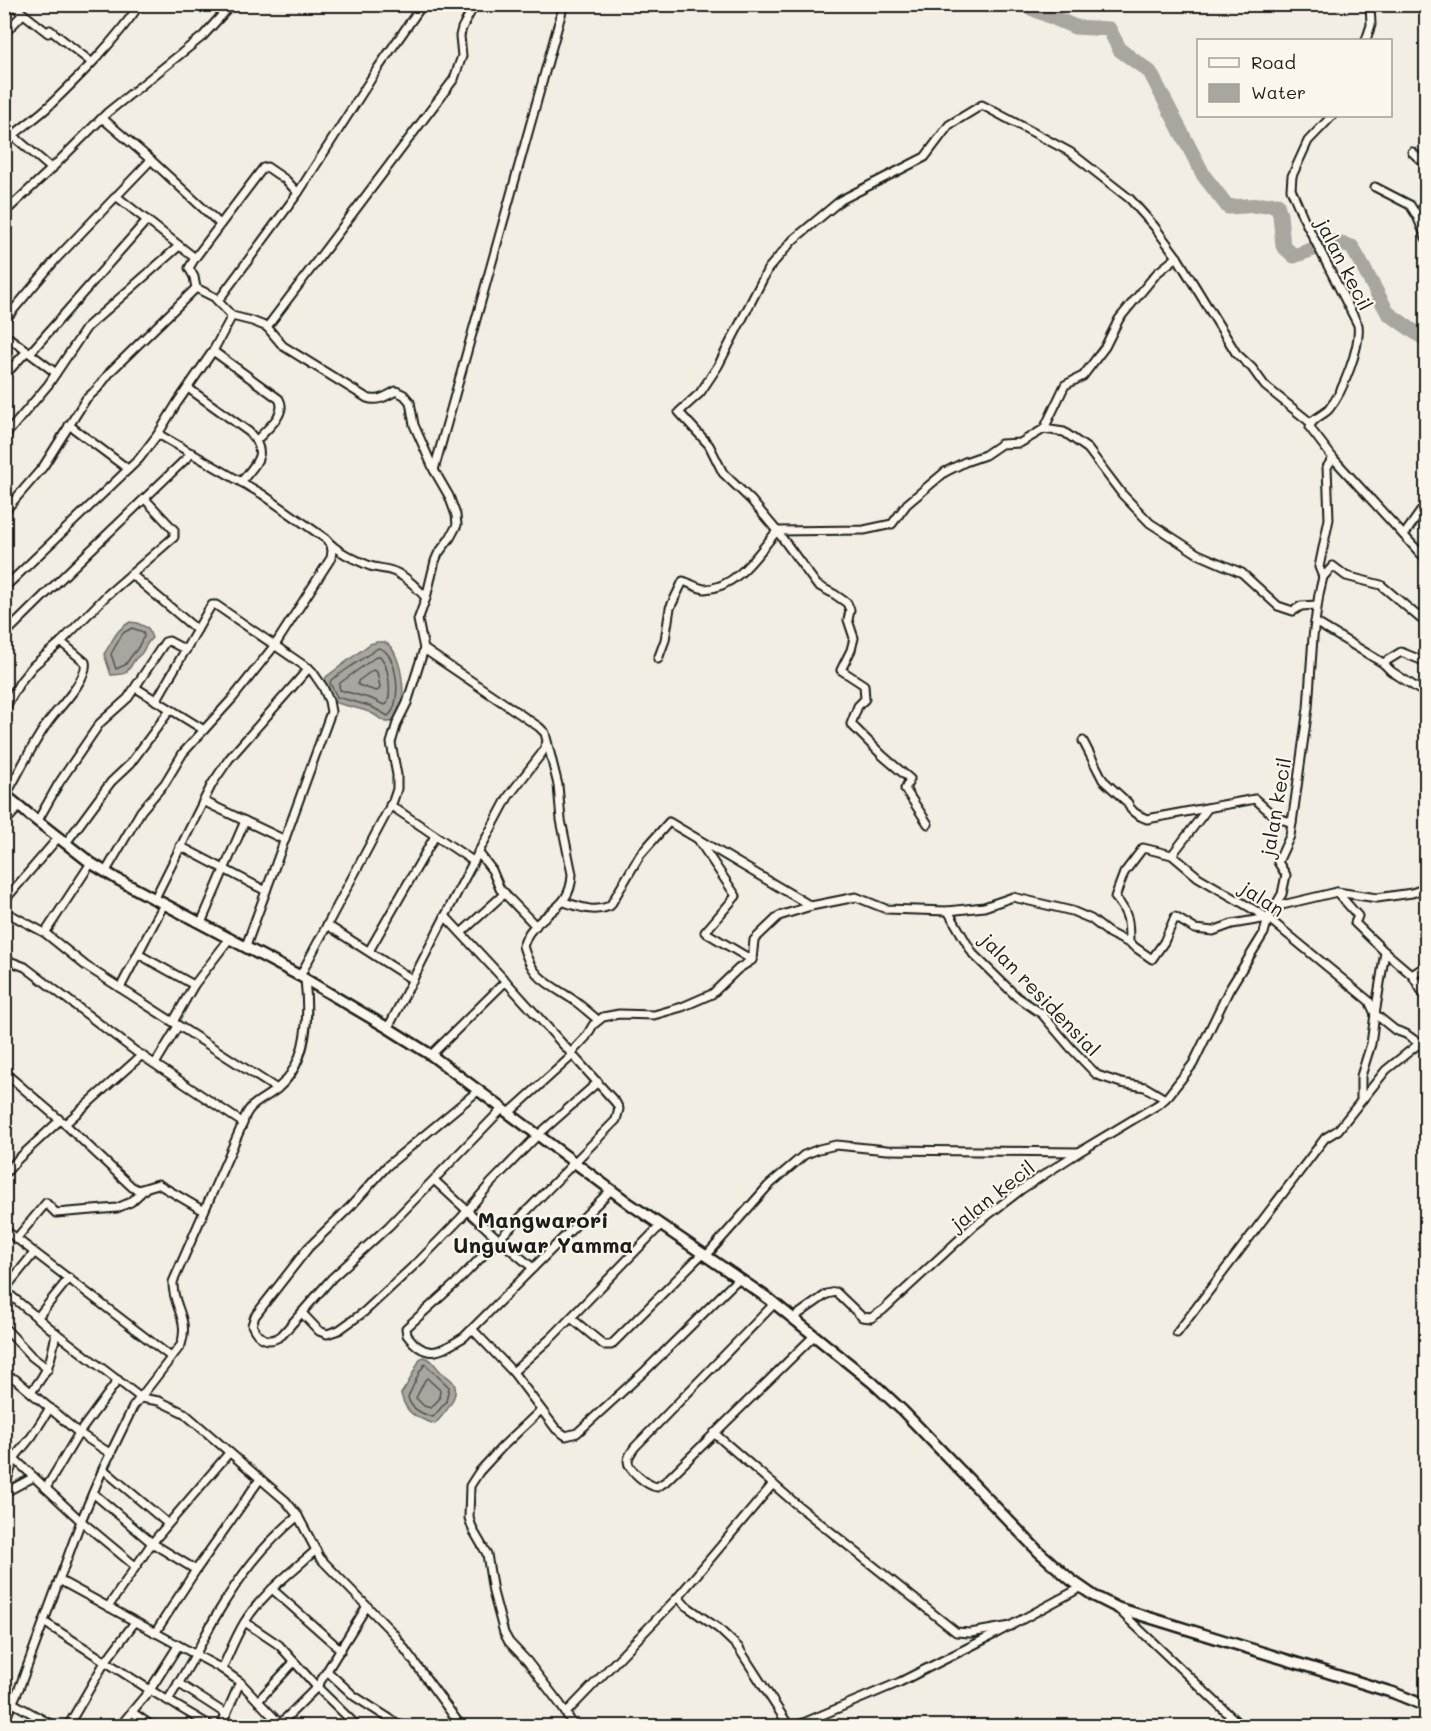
<svg xmlns="http://www.w3.org/2000/svg" width="1431" height="1731" font-family="Mali,sans-serif">
  <rect width="100%" height="100%" fill="#f2eee4"/>
  <filter id="ink" filterUnits="userSpaceOnUse"><feTurbulence type="fractalNoise" baseFrequency=".0167" numOctaves="2"/><feDisplacementMap in="SourceGraphic" scale="12" xChannelSelector="R" yChannelSelector="G"/><feConvolveMatrix kernelMatrix="1 2 1 2 8 2 1 2 1" color-interpolation-filters="sRGB"/></filter>
  <g filter="url(#ink)">
    <g fill="#a9a6a0" stroke="#716f6b" stroke-width="1.5">
      <path d="M130,622L137,623L148,628L152,638C145,644 146,648 141,654C137,658 137,656 134,661C126,674 127,674 111,675L104,654C114,640 114,631 130,622Z"/>
      <path d="M377,642C380,642 383,641 386,643C403,651 412,719 389,722C383,723 378,716 373,714C360,707 345,707 332,701L324,683L326,677L370,644Z"/>
      <path d="M423,1357C432,1358 435,1366 441,1372C445,1375 450,1378 453,1382C462,1395 443,1415 435,1424C417,1418 406,1415 401,1394L408,1383L420,1359Z"/>
    </g>
    <g fill="none" stroke-linecap="round" stroke-linejoin="round">
      <g stroke="#545351" stroke-width="1.5">
        <path d="M132,628L143,632L144,637C140,641 140,645 137,649C132,655 129,659 125,665L116,669L111,654L123,633Z"/>
        <path d="M378,648C398,650 403,705 388,716L370,706L337,697L330,683L331,680Z"/>
        <path d="M377,656H380C389,667 392,691 387,704L384,705L372,699L340,690L339,686L340,683Z"/>
        <polygon points="373,670 377,672 380,687 379,690 376,691 358,685 358,681"/>
        <path d="M425,1364L449,1387L446,1402L433,1417C422,1414 410,1408 408,1397L420,1371Z"/>
        <polygon points="427,1378 440,1390 439,1399 431,1408 424,1406 416,1398 425,1380"/>
      </g>
      <polyline stroke="#a9a6a0" stroke-width="15" points="1022,4 1075,27 1109,29 1120,50 1150,72 1204,176 1228,207 1277,204 1280,215 1283,246 1294,256 1333,242 1352,247 1388,313 1426,340"/>
      <defs>
        <g id="street">
          <polyline points="11,4 48,33"/>
          <polyline points="50,30 91,62"/>
          <polyline points="4,34 22,15"/>
          <polyline points="1366,40 1371,25 1370,4"/>
          <polyline points="102,118 151,160 220,224"/>
          <polyline points="4,128 52,169"/>
          <path d="M4,144C18,129 36,119 50,105C82,74 115,41 140,4"/>
          <polyline points="1412,152 1426,165"/>
          <polyline points="1375,187 1410,205 1417,216 1426,238"/>
          <path d="M116,196L195,258L189,268L194,277L196,288L214,297L232,316L252,321L267,327L283,346L367,398C378,402 386,396 396,391L404,395L410,402L414,425L434,470L449,496L456,515L457,525L450,538L438,554L435,561L426,598L418,620L424,649L407,703L397,723L391,743L397,775V789L393,801L300,976"/>
          <polyline points="4,213 48,172 108,112 203,36 232,4"/>
          <polyline points="1417,216 1426,204"/>
          <polyline points="195,258 263,168 267,167 286,180 298,193"/>
          <polyline points="218,301 298,193 378,68 423,4"/>
          <polyline points="4,321 57,258 151,160"/>
          <polyline points="267,327 454,79 462,56 460,36 462,28 475,4"/>
          <polyline points="4,334 56,373"/>
          <path d="M213,351L279,399C288,414 266,429 257,440"/>
          <polyline points="30,353 147,220"/>
          <polyline points="4,376 27,351"/>
          <path d="M188,388L249,432C269,454 257,462 241,482"/>
          <polyline points="69,425 128,469"/>
          <polyline points="1044,429 1064,432 1088,449 1122,494 1150,523 1198,554 1242,573 1278,606 1293,611 1301,606 1317,605"/>
          <path d="M158,434L262,494L326,539C335,551 356,560 370,566C379,569 388,568 397,573C409,579 417,588 426,598"/>
          <polyline points="4,437 48,385 87,327 179,246"/>
          <polyline points="1333,458 1420,553 1426,558"/>
          <polyline points="434,470 564,4"/>
          <polyline points="4,512 43,467 86,399 97,389 111,371 196,288"/>
          <polyline points="777,531 864,530 892,524 907,504 945,472 965,462 985,455 1001,444 1020,443 1044,429 1065,385 1083,376 1105,347 1119,319 1157,273 1177,257"/>
          <polyline points="777,531 817,585 834,594 847,603 850,610 848,620 854,638 851,650 841,670 864,685 865,699 858,706 851,724 883,756 910,779 905,789 928,824"/>
          <polyline points="1404,535 1421,511 1426,508"/>
          <polyline points="131,574 197,630"/>
          <polyline points="1323,577 1333,566 1346,576 1381,585 1421,619 1426,619"/>
          <polyline points="4,588 139,459 158,434 177,403 213,351 232,316"/>
          <polyline points="1315,622 1383,663 1391,671 1426,694"/>
          <polyline points="4,635 71,569 192,453"/>
          <path d="M424,649L539,727L545,733L558,785L561,820L572,874C571,909 545,910 529,933C526,937 525,942 523,946C532,978 546,982 572,999C581,1005 589,1013 598,1020"/>
          <path d="M658,659L665,640L670,608L683,581C690,583 699,589 705,589C737,588 758,553 777,531L751,500L723,473L709,445L679,412L700,393L718,366L768,269L793,240L841,200L925,157L949,125L982,105L1070,152L1130,199L1154,226L1177,257L1236,353L1252,368L1265,386L1311,423"/>
          <polyline points="1383,663 1401,652 1426,662"/>
          <polyline points="136,688 204,730"/>
          <polyline points="156,701 209,609 212,605 216,605 312,671 323,687 329,701 331,712 246,946"/>
          <polyline points="4,710 20,682 33,666 61,642 106,596 174,537 174,530 145,499"/>
          <path d="M1083,741L1103,780L1128,803C1130,812 1139,816 1147,819L1255,799L1274,816L1292,823"/>
          <path d="M6,795C20,771 35,738 52,717C61,706 89,677 85,662L61,642"/>
          <polyline points="203,801 285,840"/>
          <polyline points="390,805 473,861"/>
          <polyline points="1208,808 1172,855 1198,877 1268,918 1369,1001 1375,1014 1385,952 1355,923 1358,916 1337,892 1282,905 1275,910"/>
          <polyline points="37,822 59,783 100,723 128,698 165,642 169,641 186,650"/>
          <polyline points="4,823 19,807"/>
          <polyline points="699,841 736,896 705,932 752,960"/>
          <polyline points="66,843 111,782 130,764 170,710"/>
          <polyline points="180,846 266,891"/>
          <polyline points="478,852 492,870 500,889 536,926"/>
          <polyline points="106,871 141,811 165,783 183,753 232,699 275,645 331,558 332,551 331,545"/>
          <polyline points="1337,892 1377,898 1412,893 1426,888"/>
          <polyline points="154,900 212,784 229,759 309,668"/>
          <polyline points="4,901 58,838"/>
          <path d="M564,902C580,907 593,913 610,906L640,855L669,822L811,906"/>
          <polyline points="4,911 45,933 86,966 277,1089"/>
          <polyline points="948,911 973,954 1017,997 1042,1014 1070,1047 1097,1075 1121,1083 1145,1087 1165,1099"/>
          <path d="M445,916L511,987L616,1103L619,1109L616,1120L456,1283L406,1328L407,1335C427,1362 441,1351 464,1337L611,1190"/>
          <polyline points="201,923 245,821"/>
          <polyline points="327,925 413,980"/>
          <polyline points="45,933 91,863"/>
          <polyline points="461,933 505,893"/>
          <path d="M1129,943C1129,921 1129,914 1115,897L1124,873L1143,848L1172,855"/>
          <polyline points="369,951 435,836"/>
          <polyline points="1385,952 1412,975 1426,966"/>
          <polyline points="138,954 194,985"/>
          <polyline points="4,959 25,967 135,1051 243,1123"/>
          <polyline points="1412,975 1426,998"/>
          <polyline points="120,988 164,904"/>
          <polyline points="1375,1014 1395,1030 1406,1034 1420,1044"/>
          <polyline points="173,1022 194,985 230,938"/>
          <polyline points="388,1028 459,889 508,797 542,753 547,742"/>
          <polyline points="571,1053 586,1037 593,1025 603,1017 619,1014 654,1015 682,1007 712,994 738,969 752,960 754,940 779,916 811,906 856,897 886,909 948,911 984,907 1013,897 1072,911 1091,919 1109,933 1129,943 1152,959 1164,942 1175,917 1195,929 1213,931 1232,924 1268,918"/>
          <polyline points="431,1055 506,981"/>
          <polyline points="155,1064 178,1026"/>
          <polyline points="4,1072 60,1120"/>
          <path d="M479,1090L387,1166L351,1206L308,1248L255,1316L252,1325C258,1339 269,1345 282,1335L332,1278L389,1226L503,1108"/>
          <polyline points="1362,1100 1386,1070 1426,1038"/>
          <polyline points="509,1113 573,1055"/>
          <polyline points="65,1124 132,1187 138,1190 158,1184 204,1211"/>
          <polyline points="4,1175 18,1159 60,1120 65,1124 142,1055"/>
          <polyline points="434,1180 498,1239 533,1268"/>
          <polyline points="4,1229 171,1357"/>
          <polyline points="16,1239 46,1203 56,1213 117,1208 131,1202 145,1189"/>
          <polyline points="706,1256 768,1186 804,1155 819,1149 836,1145 887,1150 1078,1152"/>
          <polyline points="4,1290 56,1333 141,1398 159,1401 184,1413 286,1501 298,1516 320,1558 393,1633 461,1726"/>
          <polyline points="4,1290 34,1253"/>
          <path d="M774,1304L635,1447C632,1451 628,1456 628,1461C628,1470 648,1486 657,1487L665,1482L814,1336"/>
          <polyline points="302,1313 319,1331 327,1334 339,1330 364,1312 421,1259 461,1218 491,1183 538,1135 598,1082"/>
          <polyline points="37,1318 69,1278"/>
          <polyline points="571,1318 604,1345 611,1345 702,1254"/>
          <path d="M793,1318L827,1294L836,1292L862,1317L871,1318L883,1310L975,1225L1022,1189L1079,1152L1159,1104L1168,1096L1193,1064L1229,990L1264,933L1268,918L1282,894L1286,875L1278,862L1290,836L1292,823L1308,708L1313,637L1319,594L1323,577L1319,567L1329,519L1327,467L1333,458L1310,428C1311,418 1323,416 1329,409C1343,392 1361,346 1358,325L1303,217L1291,189L1292,176L1308,141L1332,116"/>
          <polyline points="4,1327 31,1356 48,1369"/>
          <polyline points="473,1330 513,1372 556,1429 566,1436 577,1433 645,1371 739,1278"/>
          <polyline points="1177,1333 1325,1138 1338,1130 1361,1101 1361,1076 1371,1044 1375,1014"/>
          <polyline points="513,1372 553,1336 661,1225"/>
          <polyline points="4,1376 15,1379 79,1433 111,1454"/>
          <path d="M31,1392C49,1370 51,1361 56,1333"/>
          <polyline points="541,1410 502,1447 479,1472 470,1486 469,1518 473,1530 487,1554 493,1592 504,1633 509,1642 527,1661 560,1704 574,1726"/>
          <polyline points="714,1433 796,1504 956,1632 970,1633 1011,1626"/>
          <polyline points="4,1449 81,1521 135,1566"/>
          <polyline points="103,1469 167,1523"/>
          <polyline points="4,1488 15,1457 32,1436 50,1408"/>
          <polyline points="46,1488 79,1433 118,1380"/>
          <polyline points="4,1493 34,1477"/>
          <polyline points="93,1493 152,1543 196,1570"/>
          <polyline points="59,1580 222,1669 240,1682 280,1724"/>
          <polyline points="272,1589 341,1650"/>
          <polyline points="678,1597 685,1605 719,1629 738,1647 789,1726"/>
          <polyline points="108,1607 152,1543 229,1453"/>
          <polyline points="1119,1610 1241,1726"/>
          <polyline points="44,1622 150,1690 211,1726"/>
          <polyline points="245,1622 279,1645 317,1687 357,1726"/>
          <polyline points="155,1633 196,1570 260,1479"/>
          <path d="M222,1669C229,1654 235,1638 244,1623C262,1594 290,1573 316,1550"/>
          <polyline points="327,1671 354,1696 401,1726"/>
          <polyline points="178,1683 226,1714"/>
          <path d="M168,1700C177,1686 186,1671 194,1657C202,1643 208,1629 216,1616C239,1577 263,1545 298,1516"/>
          <polyline points="258,1701 294,1662"/>
          <polyline points="13,1703 54,1726"/>
          <polyline points="132,1712 152,1726"/>
          <polyline points="566,1713 678,1597 773,1484"/>
          <path d="M4,1722L20,1686L81,1521L103,1469L133,1407L181,1345C190,1318 172,1306 173,1282L243,1123C248,1102 263,1101 278,1088C309,1062 309,1015 305,979"/>
          <polyline points="68,1726 105,1662 135,1622"/>
          <polyline points="120,1726 150,1690 178,1646"/>
          <polyline points="221,1726 240,1682"/>
          <polyline points="278,1726 317,1687 367,1606"/>
          <polyline points="796,1726 900,1682 995,1634 1082,1587"/>
        </g>
        <polyline id="secondary" points="4,794 31,816 91,863 117,879 300,976 388,1028 431,1055 630,1204 769,1299 873,1383 903,1411 1038,1551 1071,1580 1094,1596 1118,1608 1394,1693 1426,1706"/>
      </defs>
      <use href="#street" stroke="#1c1c1c" stroke-width="11"/>
      <use href="#secondary" stroke="#1c1c1c" stroke-width="14"/>
      <use href="#street" stroke="#fbf7ec" stroke-width="7"/>
      <use href="#secondary" stroke="#fbf7ec" stroke-width="9"/>
    </g>
  </g>
  <g text-anchor="middle" dominant-baseline="central" stroke-width="4.5" stroke-linejoin="round" paint-order="stroke">
    <g font-size="20" fill="#1c1c1c" stroke="#fbf7ec">
      <text transform="translate(1345 264) rotate(63)">jalan kecil</text>
      <text transform="translate(1275 807) rotate(-80)">jalan kecil</text>
      <text transform="translate(1263 898) rotate(33)">jalan</text>
      <text transform="translate(1041 994) rotate(46)">jalan residensial</text>
      <text transform="translate(992 1195) rotate(-38)">jalan kecil</text>
    </g>
    <g font-size="22" font-weight="bold" fill="#1c1c1c" stroke="#fbf7ec">
      <text x="543" y="1219">Mangwarori<tspan x="543" dy="25">Unguwar Yamma</tspan></text>
    </g>
  </g>
  <rect width="1431" height="1731" fill="none" stroke="#fbf7ec" stroke-width="24"/>
  <rect x="12" y="12" width="1407" height="1707" fill="none" stroke="#1c1c1c" stroke-width="2" filter="url(#ink)"/>
  <rect x="1197" y="39" width="195" height="78" fill="#fbf7ec" stroke="#a29f99" stroke-width="1.5"/>
  <rect x="1209" y="58" width="30" height="9" fill="#fbf7ec" stroke="#a29f99" stroke-width="1.5"/>
  <text x="1251" y="69" font-size="18" fill="#1c1c1c">Road</text>
  <rect x="1209" y="84" width="30" height="18" fill="#a9a6a0" stroke="#a29f99" stroke-width="1.5"/>
  <text x="1251" y="99" font-size="18" fill="#1c1c1c">Water</text>
</svg>
